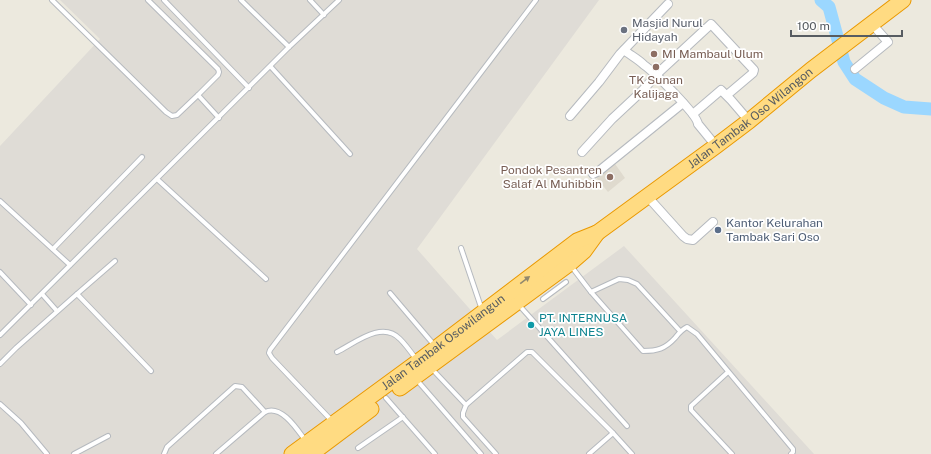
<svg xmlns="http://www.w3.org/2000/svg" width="931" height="454" font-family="'Public Sans',sans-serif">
  <rect width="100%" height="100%" fill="#ece9de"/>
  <polygon fill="#dfdcd6" points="60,0 599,0 417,249 497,340 624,246 814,454 0,454 0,146 100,39"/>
  <polygon fill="#dfdace" points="613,161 625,178 608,192 595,176"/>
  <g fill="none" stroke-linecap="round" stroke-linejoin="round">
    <polyline stroke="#9bd7ff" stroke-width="13" points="821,0 829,7 844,62 855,79 884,98 904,107 931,109"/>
    <defs>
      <g id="lane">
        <polyline points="52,0 166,112 172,116 177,115 198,95"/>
        <polyline points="148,0 218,69 219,72 218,75 198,95 219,118"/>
        <polyline points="164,0 249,88"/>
        <polyline points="241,0 289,47"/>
        <polyline points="310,0 324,15"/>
        <polyline points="271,67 350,154"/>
        <polyline points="157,179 266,279"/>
        <polyline points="0,201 70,265"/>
        <polyline points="461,248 482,310"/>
        <polyline points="53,249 142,157"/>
        <polyline points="115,261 77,294 151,371"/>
        <polyline points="571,266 591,292"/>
        <polyline points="0,272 31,305"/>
        <polyline points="390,293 435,346"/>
        <polyline points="42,294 57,311"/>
        <polyline points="543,299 566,282"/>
        <polyline points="518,304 627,426"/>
        <path d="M680,331L637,284L628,280L619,279L591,292L643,351C657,351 665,349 675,338C679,333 681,330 687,327L697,334L793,449V452L791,454"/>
        <polyline points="0,335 289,47 339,0"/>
        <path d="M337,352C355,343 382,320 400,339C406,345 411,352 416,359"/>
        <polyline points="0,364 16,348 77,294"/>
        <polyline points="432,369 466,405 463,413 463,417 496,454"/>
        <polyline points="728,372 691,406 691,410 732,454"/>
        <polyline points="416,379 481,454"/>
        <polyline points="386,398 435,454"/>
        <polyline points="0,404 21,423 47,454"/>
        <polyline points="466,405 527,352 532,352 613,433 589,454"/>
        <polyline points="332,421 272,358 269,353 270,350 536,0"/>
        <polyline points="613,433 632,454"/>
        <polyline points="358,448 403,417"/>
        <polyline points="74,454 108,436"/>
        <polyline points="164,454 167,447 235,386 242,387 265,412"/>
        <path d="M216,454L265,412C281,404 297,429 305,440"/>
      </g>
      <g id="street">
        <path d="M624,50C630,55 638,59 644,65C654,72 697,114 698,124L716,146"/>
        <polyline points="855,69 888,42 872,24"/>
        <polyline points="693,114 721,90 731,100 749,121"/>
        <polyline points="570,116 599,82 620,54 668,4"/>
        <polyline points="582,152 612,119 642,91 658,73 711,24 754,70 753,73 727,95"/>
        <polyline points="593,174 599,171 683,103"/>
        <polyline points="647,196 683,236 687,239 693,240 713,222"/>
      </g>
      <g id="highway">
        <polyline points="400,388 569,264 584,251 597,233"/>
        <path id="s1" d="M292,454L423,358L577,241L597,233L716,146L749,121L811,70L903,0"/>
        <polyline points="311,454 371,409"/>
      </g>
    </defs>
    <use href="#lane" stroke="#b6babf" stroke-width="6"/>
    <use href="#street" stroke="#b6babf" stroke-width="10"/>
    <use href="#highway" stroke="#ea9900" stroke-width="17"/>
    <use href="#lane" stroke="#fff" stroke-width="4"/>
    <use href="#street" stroke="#fff" stroke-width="8"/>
    <use href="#highway" stroke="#ffdb82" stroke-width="15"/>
  </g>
  <defs><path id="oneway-solid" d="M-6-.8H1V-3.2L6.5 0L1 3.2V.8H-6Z"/></defs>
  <use fill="#92886d" href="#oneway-solid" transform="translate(525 280) rotate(-37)"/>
  <circle fill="#6b7280" stroke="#fff" stroke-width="1.5" cx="624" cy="30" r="4"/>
  <g fill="#8d6e63" stroke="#fff" stroke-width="1.5">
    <circle cx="654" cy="54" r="4"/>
    <circle cx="656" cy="67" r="4"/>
    <circle cx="610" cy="177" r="4"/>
  </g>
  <circle fill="#5c6f8a" stroke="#fff" stroke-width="1.5" cx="718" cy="230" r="4"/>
  <circle fill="#0f9aa8" stroke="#fff" stroke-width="1.5" cx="531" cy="325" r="4"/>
  <g text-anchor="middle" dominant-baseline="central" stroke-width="3.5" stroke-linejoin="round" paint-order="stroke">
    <g font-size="12" fill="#5b616d" stroke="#fff" text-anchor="start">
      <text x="632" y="23">Masjid Nurul<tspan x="632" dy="14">Hidayah</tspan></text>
    </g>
    <g font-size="12" fill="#785e54" stroke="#fff" text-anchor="start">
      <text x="662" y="54">MI Mambaul Ulum</text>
      <text x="656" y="80" text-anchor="middle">TK Sunan<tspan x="656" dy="14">Kalijaga</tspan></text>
      <text x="602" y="170" text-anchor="end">Pondok Pesantren<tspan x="602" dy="14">Salaf Al Muhibbin</tspan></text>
    </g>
    <g font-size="12" fill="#575c61" stroke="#fff">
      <text stroke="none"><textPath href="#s1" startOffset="569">Jalan Tambak Oso Wilangon</textPath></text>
      <text stroke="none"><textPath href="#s1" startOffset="188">Jalan Tambak Osowilangun</textPath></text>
    </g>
    <g font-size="12" fill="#4e5e75" stroke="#fff" text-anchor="start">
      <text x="726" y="223">Kantor Kelurahan<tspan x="726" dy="14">Tambak Sari Oso</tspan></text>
    </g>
    <g font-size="12" fill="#0d838f" stroke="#fff" text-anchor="start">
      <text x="539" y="318">PT. INTERNUSA<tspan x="539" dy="14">JAYA LINES</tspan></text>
    </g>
  </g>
  <path d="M791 30v6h111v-6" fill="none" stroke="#575c61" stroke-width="2"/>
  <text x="797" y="30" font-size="12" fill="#575c61" stroke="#ffffff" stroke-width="3" paint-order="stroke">100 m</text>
</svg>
